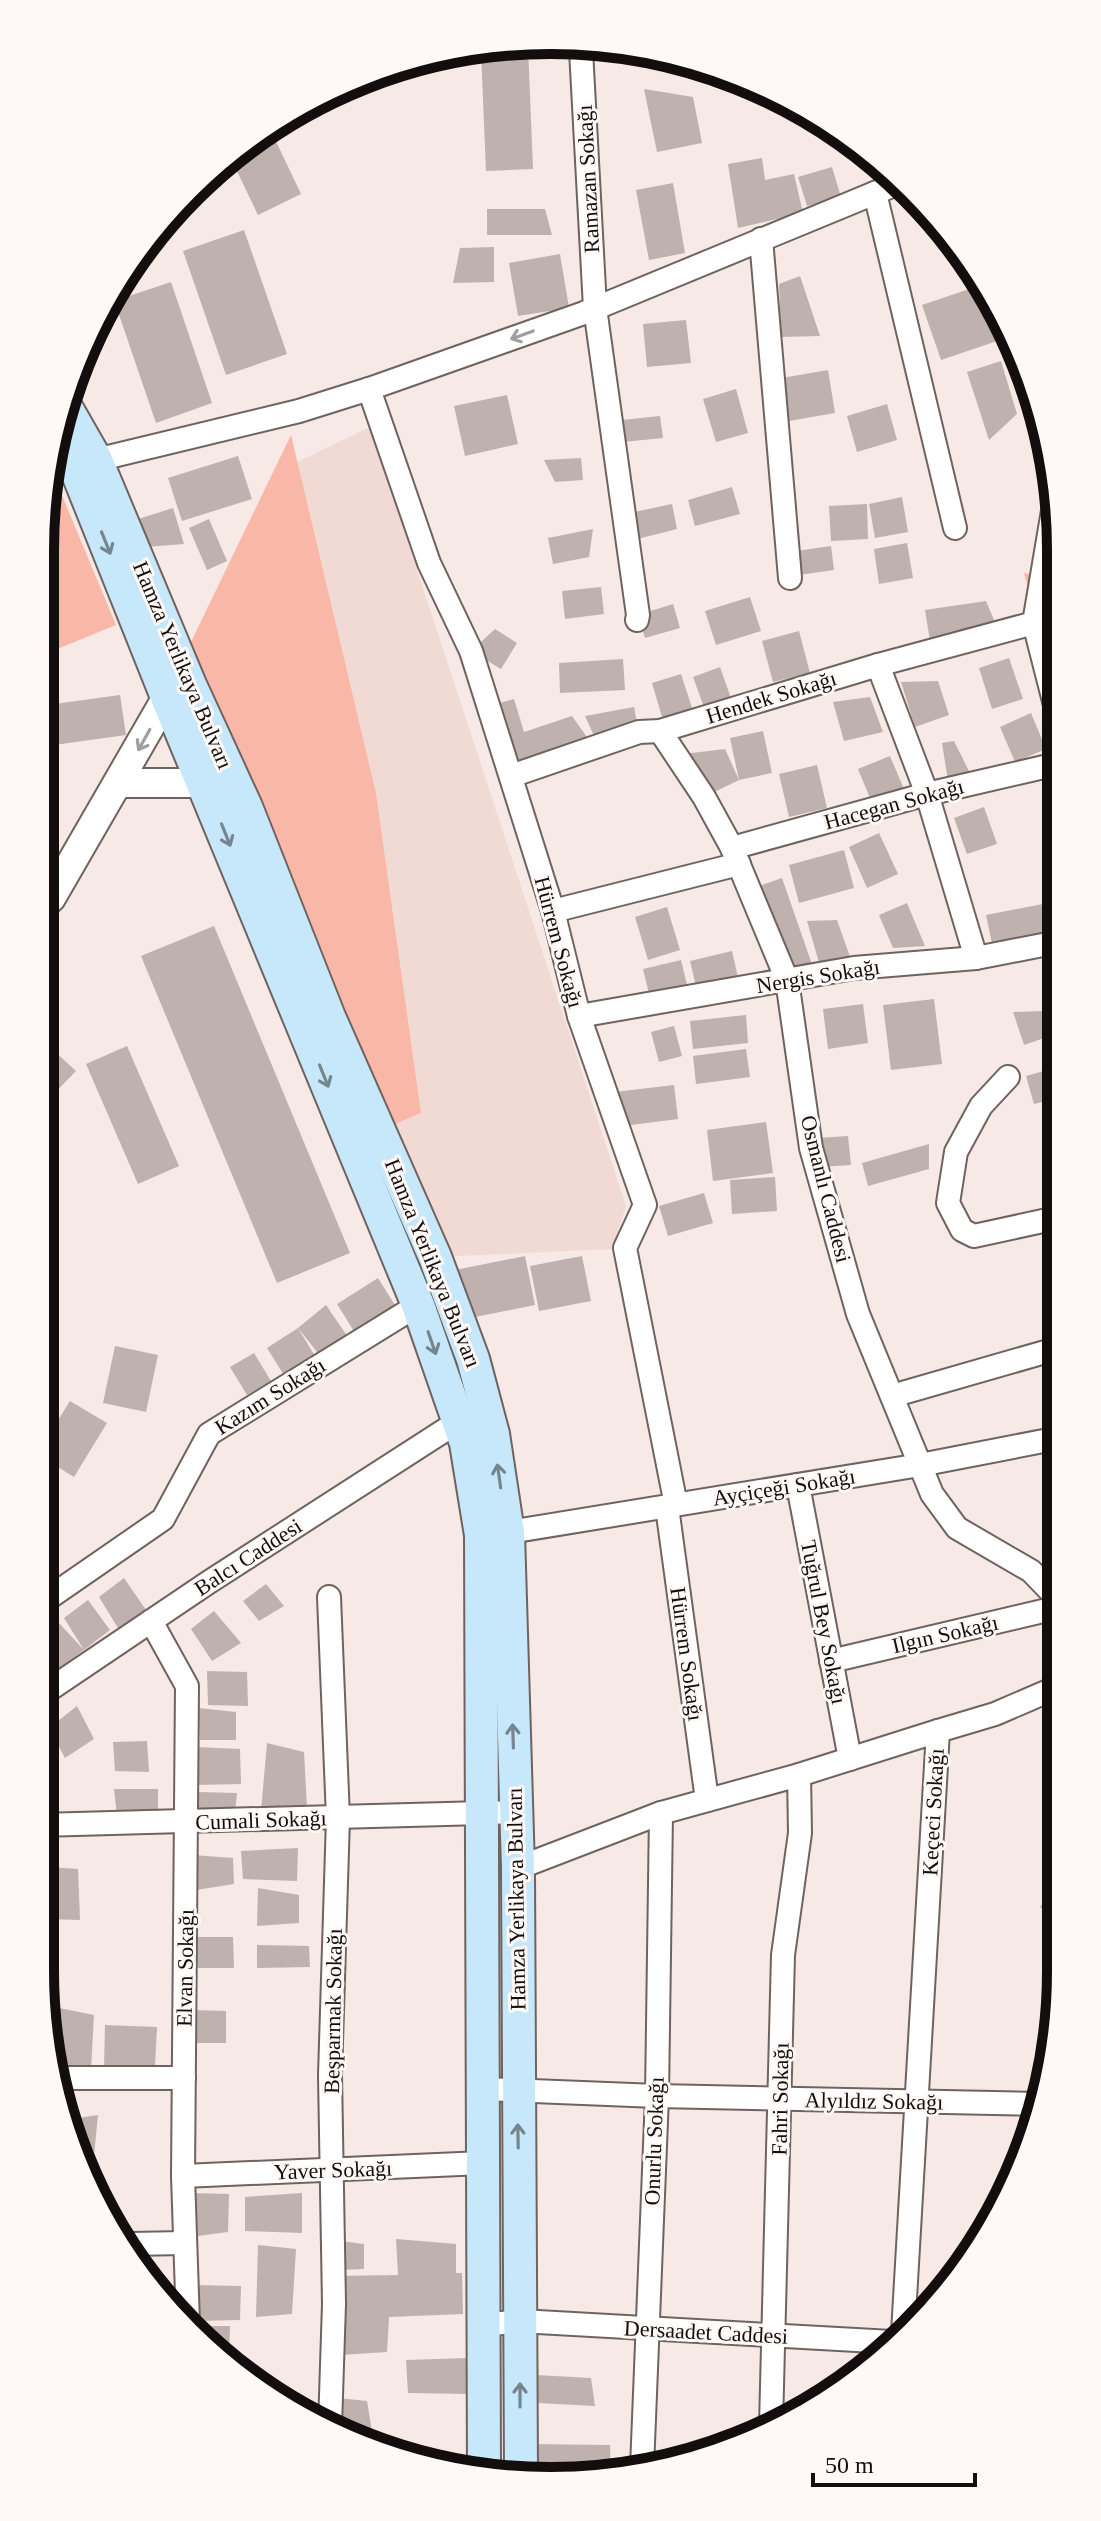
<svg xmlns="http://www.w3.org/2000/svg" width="1101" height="2521" font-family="'Times New Roman',serif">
  <rect width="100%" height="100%" fill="#f7e9e5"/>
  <polygon fill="#f1dad4" points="370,427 626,1206 612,1249 437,1257 388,1127 421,1113 376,793 297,462"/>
  <g fill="#f9b7a7">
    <polygon points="291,435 376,793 421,1113 388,1127 191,642"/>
    <polygon points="61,493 116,625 50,652 40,628 40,550 49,498"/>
    <polygon points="1024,573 1057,578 1057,692"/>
  </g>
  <g fill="#bfb2ae">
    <polygon points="528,46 533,169 486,171 481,51"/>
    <polygon points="644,89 693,97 702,143 657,152"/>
    <polygon points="272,133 301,194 258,215 233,163"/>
    <polygon points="762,158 765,180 794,174 803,213 738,228 728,164"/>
    <polygon points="832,167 841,197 807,206 798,177"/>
    <polygon points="673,183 685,253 649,260 636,190"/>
    <polygon points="487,209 545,209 552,235 487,235"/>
    <polygon points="244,230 287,354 226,375 183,251"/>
    <polygon points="494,247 494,282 453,283 460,248"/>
    <polygon points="560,254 569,308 518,316 509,263"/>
    <polygon points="800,276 820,336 781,337 779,284"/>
    <polygon points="171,282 212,403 156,423 115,303 117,300"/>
    <polygon points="981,285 997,311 1006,338 941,360 922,305"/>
    <polygon points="686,320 691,363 647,367 643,324"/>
    <polygon points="1001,361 1017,414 989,440 967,372"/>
    <polygon points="828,370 835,413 789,421 782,378"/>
    <polygon points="736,389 748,433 716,442 703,399"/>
    <polygon points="507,395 518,444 465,456 454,406"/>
    <polygon points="887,404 897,440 857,452 847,416"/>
    <polygon points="660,416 663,438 613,443 622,420"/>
    <polygon points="238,456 252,499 182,521 168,478"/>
    <polygon points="581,458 583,480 555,482 544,460"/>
    <polygon points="732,487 740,514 695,526 688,500"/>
    <polygon points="902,497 908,532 875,538 869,504"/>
    <polygon points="672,504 677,529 637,539 630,513"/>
    <polygon points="867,504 868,539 831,541 829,506"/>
    <polygon points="173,508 184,544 147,547 138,519"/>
    <polygon points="209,519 227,561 207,570 189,528"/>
    <polygon points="593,529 589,557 553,564 548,538"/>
    <polygon points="907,543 913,578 879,584 874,549"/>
    <polygon points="831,546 834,570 799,575 796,551"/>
    <polygon points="601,587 604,614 565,619 562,591"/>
    <polygon points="750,597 761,631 716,645 705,611"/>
    <polygon points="986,601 999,632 930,641 925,610"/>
    <polygon points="673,604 680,628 645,638 638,615"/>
    <polygon points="495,629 517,643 501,669 471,651"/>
    <polygon points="799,631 810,673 773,682 762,641"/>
    <polygon points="1009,658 1023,699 992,709 979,668"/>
    <polygon points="623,659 625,690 560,693 559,663"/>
    <polygon points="720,667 732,701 705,710 693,677"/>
    <polygon points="681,674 693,711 663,720 652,683"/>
    <polygon points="938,681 949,715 915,727 901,682"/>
    <polygon points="120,695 126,735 40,747 40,706"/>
    <polygon points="870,697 883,732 844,741 833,702"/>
    <polygon points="514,699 524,732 572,716 589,740 514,766 496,704"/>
    <polygon points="634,707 639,732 596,740 585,716"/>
    <polygon points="1031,713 1046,749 1015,762 1000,727"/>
    <polygon points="763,731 772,773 739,780 730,738"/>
    <polygon points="954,741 972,777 948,781 942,743"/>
    <polygon points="725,749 739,780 704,797 683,754"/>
    <polygon points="890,756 904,789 872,803 858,769"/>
    <polygon points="817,765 827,808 789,817 779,774"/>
    <polygon points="984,807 997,844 967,854 954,818"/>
    <polygon points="1058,815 1058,869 1056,869 1045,818"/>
    <polygon points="879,833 898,874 867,888 849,847"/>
    <polygon points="844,850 854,888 799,903 789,865"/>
    <polygon points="782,878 814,970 788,970 759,886"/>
    <polygon points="1058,901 1058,940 994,953 986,915"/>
    <polygon points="907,903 925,946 893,948 879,915"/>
    <polygon points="667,907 680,950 648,960 635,917"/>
    <polygon points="837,920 854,968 820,966 807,921"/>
    <polygon points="214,926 350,1253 277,1283 141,956"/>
    <polygon points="732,951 739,982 697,991 690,961"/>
    <polygon points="681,960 688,989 650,998 643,969"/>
    <polygon points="934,999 942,1064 891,1070 883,1005"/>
    <polygon points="863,1004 868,1043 828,1049 823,1009"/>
    <polygon points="1042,1011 1050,1036 1024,1045 1013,1012"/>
    <polygon points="746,1015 748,1043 693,1049 690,1021"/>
    <polygon points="674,1026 682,1056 659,1062 651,1032"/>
    <polygon points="40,1038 76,1071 40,1108"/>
    <polygon points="127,1046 179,1166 138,1184 86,1064"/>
    <polygon points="746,1049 750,1077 696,1084 693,1056"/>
    <polygon points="1058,1067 1058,1098 1034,1104 1026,1076"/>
    <polygon points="674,1085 678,1119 623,1126 606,1093"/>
    <polygon points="766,1122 773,1173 713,1181 707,1130"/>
    <polygon points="848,1136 851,1165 820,1167 817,1138"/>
    <polygon points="929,1144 929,1169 868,1186 862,1163"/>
    <polygon points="775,1177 777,1211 732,1214 730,1180"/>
    <polygon points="704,1193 713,1223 668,1236 659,1206"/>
    <polygon points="525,1256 535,1305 460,1320 450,1271"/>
    <polygon points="582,1256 591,1301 539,1311 530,1266"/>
    <polygon points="378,1278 398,1310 357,1336 337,1304"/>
    <polygon points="326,1305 352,1343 325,1362 298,1328 318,1361 287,1380 267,1348 298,1328"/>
    <polygon points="115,1346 158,1355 146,1412 103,1403"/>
    <polygon points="254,1353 271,1381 247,1395 230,1367"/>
    <polygon points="70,1401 107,1423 74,1477 40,1456 40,1449"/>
    <polygon points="124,1578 146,1610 118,1628 99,1597"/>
    <polygon points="266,1584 284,1606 259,1621 243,1601"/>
    <polygon points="88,1600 110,1630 84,1650 55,1671 40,1643 40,1637 58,1622 84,1650 64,1618"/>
    <polygon points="214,1611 241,1643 212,1661 191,1629"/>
    <polygon points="207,1671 247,1672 248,1706 208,1705"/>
    <polygon points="77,1706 94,1739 65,1758 49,1728"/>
    <polygon points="199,1708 236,1712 236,1740 200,1740"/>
    <polygon points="147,1741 149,1772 115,1771 113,1742"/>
    <polygon points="267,1743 304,1752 307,1808 261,1811"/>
    <polygon points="195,1747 240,1749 241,1784 196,1785"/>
    <polygon points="114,1789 158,1789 158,1813 117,1815"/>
    <polygon points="199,1792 237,1793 235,1812 197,1814"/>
    <polygon points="298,1848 297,1881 243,1879 241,1851"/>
    <polygon points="193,1855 233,1858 234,1884 196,1890"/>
    <polygon points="49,1867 78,1869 80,1920 47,1919"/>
    <polygon points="1061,1878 1061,1925 1040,1907"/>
    <polygon points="258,1888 299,1895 299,1923 257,1926"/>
    <polygon points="197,1937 233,1937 234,1968 195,1968"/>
    <polygon points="257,1945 309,1946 310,1967 257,1968"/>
    <polygon points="59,2008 94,2015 91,2070 65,2069"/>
    <polygon points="193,2010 226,2011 226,2043 195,2043"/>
    <polygon points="105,2025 157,2027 155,2066 104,2069"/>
    <polygon points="98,2115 93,2166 85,2166 67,2135 65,2120"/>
    <polygon points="191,2193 229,2194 228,2232 190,2237"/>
    <polygon points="302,2193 302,2233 245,2231 245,2197"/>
    <polygon points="396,2239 456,2244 456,2273 462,2273 463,2314 389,2317 387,2352 340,2355 334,2276 398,2275"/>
    <polygon points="340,2241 364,2244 364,2269 341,2270"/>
    <polygon points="258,2245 296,2249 292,2314 256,2317"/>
    <polygon points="192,2285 241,2286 240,2320 193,2321"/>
    <polygon points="197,2326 230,2326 229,2358 196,2331"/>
    <polygon points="468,2358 468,2394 408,2393 406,2360"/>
    <polygon points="536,2375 591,2378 595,2406 538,2403"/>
    <polygon points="338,2398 367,2401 372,2431 355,2435 337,2428"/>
    <polygon points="528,2444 610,2445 611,2476 528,2474"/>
    <polygon points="407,2454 445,2454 445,2469 407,2455"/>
  </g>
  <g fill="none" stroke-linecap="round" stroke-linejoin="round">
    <defs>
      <g id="minor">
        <polyline points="581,50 595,308 638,615 637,620"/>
        <polyline points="875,193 955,528"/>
        <polyline points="761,239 790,578"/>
        <polyline points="369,389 429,563 471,651 553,911 579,1016 645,1205 625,1248 676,1505"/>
        <polyline points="96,460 299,411 369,389 584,313 899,183"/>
        <polyline points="1057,487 1034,623 1057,713"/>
        <polyline points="878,665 927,794 976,958"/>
        <polyline points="660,731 704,797 732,848 787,980 811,1148 858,1314 932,1494 957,1528 1031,1571 1060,1601"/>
        <polyline points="511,776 639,732 660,731 878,665 1034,623"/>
        <polyline points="732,848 927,794 1057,764"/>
        <polyline points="553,911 739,864"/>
        <polyline points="579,1016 854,968 976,958 1058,942"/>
        <polyline points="1008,1077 981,1106 956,1152 948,1203 962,1230 974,1236 1052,1219 1059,1222"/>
        <polyline points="892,1396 1059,1348"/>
        <polyline points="798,1485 850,1759"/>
        <polyline points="667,1507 707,1800"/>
        <polyline points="497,1534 920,1465 1059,1438"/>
        <polyline points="329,1597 338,1818 330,2075 334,2304 330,2426"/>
        <polyline points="40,1604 163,1519 209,1434 418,1305"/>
        <polyline points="151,1621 187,1686 183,2176 188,2324"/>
        <polyline points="831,1661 1060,1607"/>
        <polyline points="40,1696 209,1582 459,1421"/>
        <polyline points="938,1731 995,1714 1060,1686"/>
        <polyline points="40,1825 515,1812"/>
        <polyline points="518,1868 661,1813 799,1775 938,1731 903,2333"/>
        <polyline points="58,2078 184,2078"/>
        <polyline points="483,2089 657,2096 1039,2104"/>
        <polyline points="183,2176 483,2163"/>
        <polyline points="130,2244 185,2243"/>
        <polyline points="484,2325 520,2321 892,2342"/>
        <polyline points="771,2425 783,1955 800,1833 799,1775"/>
        <polyline points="642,2468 657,2096 661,1813"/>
      </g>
      <g id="tertiary">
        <polyline points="120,783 205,783"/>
        <polyline points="40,908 51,898 167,697"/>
      </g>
      <g id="secondary">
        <polyline points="64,404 96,460 190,685 246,807 329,1017 435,1257 473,1359 493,1434 508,1533 518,1868 521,2473"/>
        <polyline points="56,451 67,459 78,474 167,697 418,1305 466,1443 481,1535 484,2472"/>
      </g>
    </defs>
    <use href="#minor" stroke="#6f6360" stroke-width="26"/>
    <use href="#tertiary" stroke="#6f6360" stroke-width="32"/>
    <use href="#secondary" stroke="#6f6360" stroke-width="36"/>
    <use href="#minor" stroke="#fff" stroke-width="22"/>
    <use href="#tertiary" stroke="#fff" stroke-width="28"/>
    <use href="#secondary" stroke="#c7e8fa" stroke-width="32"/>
  </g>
  <defs><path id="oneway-shaft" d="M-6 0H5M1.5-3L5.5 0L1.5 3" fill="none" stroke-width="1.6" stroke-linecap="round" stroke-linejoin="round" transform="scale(2)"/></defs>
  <g stroke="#a19f9e">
    <use href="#oneway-shaft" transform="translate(522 335) rotate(160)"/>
    <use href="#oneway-shaft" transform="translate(144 740) rotate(119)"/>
  </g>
  <g stroke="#76868f">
    <use href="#oneway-shaft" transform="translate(106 543) rotate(68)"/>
    <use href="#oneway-shaft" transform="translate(226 835) rotate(68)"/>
    <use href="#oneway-shaft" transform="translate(324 1076) rotate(68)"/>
    <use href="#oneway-shaft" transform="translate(432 1343) rotate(71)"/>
    <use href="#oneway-shaft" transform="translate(499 1476) rotate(-98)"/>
    <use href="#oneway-shaft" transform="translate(513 1736) rotate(-92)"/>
    <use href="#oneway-shaft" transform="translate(518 2136) rotate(-91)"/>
    <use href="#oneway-shaft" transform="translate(520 2395) rotate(-90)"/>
  </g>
  <g text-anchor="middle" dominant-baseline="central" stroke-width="6" stroke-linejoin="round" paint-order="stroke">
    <g font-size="22" fill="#130e0d" stroke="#fef8f7">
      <text transform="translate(588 179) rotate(-93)">Ramazan Sokağı</text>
      <text transform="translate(183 665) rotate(67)">Hamza Yerlikaya Bulvarı</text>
      <text transform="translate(771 697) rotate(-17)">Hendek Sokağı</text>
      <text transform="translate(894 804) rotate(-15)">Hacegan Sokağı</text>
      <text transform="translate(559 942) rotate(75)">Hürrem Sokağı</text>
      <text transform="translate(818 976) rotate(-9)">Nergis Sokağı</text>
      <text transform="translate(826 1189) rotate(76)">Osmanlı Caddesi</text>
      <text transform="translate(433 1263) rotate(68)">Hamza Yerlikaya Bulvarı</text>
      <text transform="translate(270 1396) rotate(-32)">Kazım Sokağı</text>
      <text transform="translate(784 1487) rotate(-9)">Ayçiçeği Sokağı</text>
      <text transform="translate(248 1557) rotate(-33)">Balcı Caddesi</text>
      <text transform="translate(824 1622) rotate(79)">Tuğrul Bey Sokağı</text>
      <text transform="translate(945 1634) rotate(-13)">Ilgın Sokağı</text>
      <text transform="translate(687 1654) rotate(82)">Hürrem Sokağı</text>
      <text transform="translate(933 1812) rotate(-87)">Keçeci Sokağı</text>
      <text transform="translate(261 1820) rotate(-2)">Cumali Sokağı</text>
      <text transform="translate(516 1899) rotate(-91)">Hamza Yerlikaya Bulvarı</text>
      <text transform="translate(185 1968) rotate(-89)">Elvan Sokağı</text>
      <text transform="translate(333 2011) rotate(-89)">Beşparmak Sokağı</text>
      <text transform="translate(780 2099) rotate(-89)">Fahri Sokağı</text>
      <text transform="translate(874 2101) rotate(1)">Alyıldız Sokağı</text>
      <text transform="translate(654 2141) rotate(-88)">Onurlu Sokağı</text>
      <text transform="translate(333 2170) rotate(-2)">Yaver Sokağı</text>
      <text transform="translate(706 2332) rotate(3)">Dersaadet Caddesi</text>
    </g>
  </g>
  <path d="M0 0H1101V2521H0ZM550 54H551A496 496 0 0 1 1047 550V1971A496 496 0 0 1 551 2467H550A496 496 0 0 1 54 1971V550A496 496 0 0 1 550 54Z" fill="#fef8f7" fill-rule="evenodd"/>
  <path fill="none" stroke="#130e0d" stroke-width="10" d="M550 54H551A496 496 0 0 1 1047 550V1971A496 496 0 0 1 551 2467H550A496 496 0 0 1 54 1971V550A496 496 0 0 1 550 54Z"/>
  <path d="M813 2473v12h162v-12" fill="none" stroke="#130e0d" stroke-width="4"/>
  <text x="825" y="2473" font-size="24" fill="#130e0d" stroke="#fef8f7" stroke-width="6" paint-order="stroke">50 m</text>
</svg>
